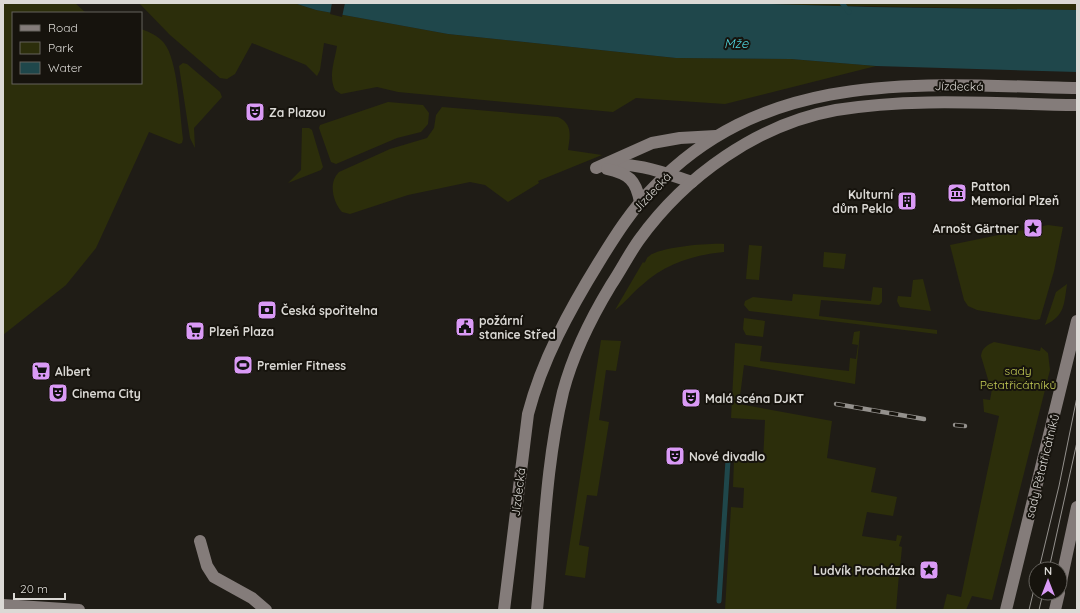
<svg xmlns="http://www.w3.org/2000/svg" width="1080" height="613" font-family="Quicksand,sans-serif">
  <rect width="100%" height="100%" fill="#1f1c16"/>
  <g fill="#2c2e0b">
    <path d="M3,3H75L86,13H13V83H141V29C150,32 158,36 164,43C178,60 180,116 183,139L182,143L179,144L149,132L96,248L66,285L3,335Z"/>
    <path d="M139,3H294L316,10L448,34L676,58L791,59L876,66L725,104L636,98L613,112L398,92L377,87L341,94L335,90C328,76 335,60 337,46L324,43L320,70L317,76L306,65L252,43L235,74L227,79L220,78L170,35Z"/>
    <polygon points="694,3 1077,3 1077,10"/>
    <polygon points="183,63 187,64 220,92 222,97 194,128 195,148 190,138 179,66"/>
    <polygon points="388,102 423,105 429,113 428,124 421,132 397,138 336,164 331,162 319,128 320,125"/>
    <path d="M442,107L558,117C573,124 570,136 568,150L602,155L538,181L539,183L508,202L485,185L470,182L408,195L350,214L342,212C333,202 328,183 339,172L390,149L427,138L434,128L436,115Z"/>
    <polygon points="302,128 309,128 312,130 323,167 321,170 288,183 301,170"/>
    <polygon points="1048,225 1063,227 1054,271 1040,319 1036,320 977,310 968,306 964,300 950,245"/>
    <path d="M724,244V252C693,255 665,264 642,285C632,293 625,303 615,310L643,262L644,263C646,261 646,260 647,258C655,247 710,243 724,244Z"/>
    <polygon points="749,245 762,246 759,280 746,279"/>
    <polygon points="824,252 846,254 844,269 823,267"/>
    <polygon points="923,279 931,311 900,307 897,301 898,296 911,297 913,280"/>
    <path d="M1067,284C1064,304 1065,316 1045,325L1056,292Z"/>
    <polygon points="873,287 882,288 882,302 879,305 821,300 819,316 937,330 937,334 749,311 744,305 745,301 753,297 792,301 793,294 871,301"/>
    <polygon points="744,318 765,321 763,337 746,335 743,329"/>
    <polygon points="860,331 855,384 744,365 739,404 832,421 827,458 876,468 871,492 897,497 893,516 867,512 862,536 896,541 897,535 902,536 899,546 902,547 900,568 888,566 895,568 895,573 899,574 896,610 725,610 731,507 743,508 744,488 733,487 734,460 763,462 765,420 731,418 735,343 762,346 760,361 849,371 850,358 856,359 858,345 852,344 854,332"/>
    <polygon points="601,340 621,341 616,371 606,370 599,420 609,422 597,496 587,495 579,545 589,547 585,578 565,575"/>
    <path d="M994,342L1040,351L1041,347L1048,353L1050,370L992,600L972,596L966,610H943L947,594L961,597L999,416L984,412L983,399L990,400L992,389L990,386L981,356C982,348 987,345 994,342Z"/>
  </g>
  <polygon fill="#1f474b" points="294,3 741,3 872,7 1077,10 1077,72 876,66 791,59 676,58 448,34 316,10"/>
  <polygon fill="#1f1c16" points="332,3 345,3 342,17 330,14"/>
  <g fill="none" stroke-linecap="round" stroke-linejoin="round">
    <g stroke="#1f474b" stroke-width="5">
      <polyline points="842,3 849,12"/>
      <polyline points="719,601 728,460"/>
    </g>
    <g stroke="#847c7a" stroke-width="12">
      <path d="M605,166C635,161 664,173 692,182"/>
      <polyline points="596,168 652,143 680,138 716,136"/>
      <path d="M607,169C629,174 636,180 640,202"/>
      <polyline points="200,541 207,566 214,577 252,598 266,610"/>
      <polyline points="1060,586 1077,507"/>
      <polyline points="3,605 79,610"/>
      <path d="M504,610L528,414C542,360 570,309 599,262C615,236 632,209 654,187C770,66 925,85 1077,88"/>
      <path d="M537,610C544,538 546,463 563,392C573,354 591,318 611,285C621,270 629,254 639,240C685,176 758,124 836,110C915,97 997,104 1077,105"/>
      <polyline points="1006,610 1077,321"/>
      <polyline points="1055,610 1059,593"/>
    </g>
    <g stroke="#94918d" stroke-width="1">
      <polyline points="1039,569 1059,486 1077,397"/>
      <polyline points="1049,569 1077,442"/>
      <polyline points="1029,610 1036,581"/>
      <polyline points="1039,610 1043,593"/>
    </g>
    <defs>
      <g id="rail">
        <polyline points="836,404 924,419"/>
        <polyline points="955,425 965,426"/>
      </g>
    </defs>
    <use href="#rail" stroke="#94918d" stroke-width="4.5"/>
    <use href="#rail" stroke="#16130d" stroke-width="3" stroke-dasharray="9" stroke-linecap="butt"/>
  </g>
  <defs>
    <symbol id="theatre-square" viewBox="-11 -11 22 22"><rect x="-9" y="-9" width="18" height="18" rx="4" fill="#da9af6" stroke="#16130d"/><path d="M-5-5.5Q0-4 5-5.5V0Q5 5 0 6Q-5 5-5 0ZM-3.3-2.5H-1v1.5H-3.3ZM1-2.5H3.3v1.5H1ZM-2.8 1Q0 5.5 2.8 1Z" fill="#111"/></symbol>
    <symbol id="museum-square" viewBox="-11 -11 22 22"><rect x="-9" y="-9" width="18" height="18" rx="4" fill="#da9af6" stroke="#16130d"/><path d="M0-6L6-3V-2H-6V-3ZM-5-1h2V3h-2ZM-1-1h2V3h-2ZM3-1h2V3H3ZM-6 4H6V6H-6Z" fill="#111"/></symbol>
    <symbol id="building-square" viewBox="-11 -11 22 22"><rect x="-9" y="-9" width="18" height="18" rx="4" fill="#da9af6" stroke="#16130d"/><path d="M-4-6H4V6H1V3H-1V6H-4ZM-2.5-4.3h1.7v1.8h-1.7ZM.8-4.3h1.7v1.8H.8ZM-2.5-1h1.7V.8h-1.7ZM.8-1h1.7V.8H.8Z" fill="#111"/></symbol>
    <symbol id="sight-square" viewBox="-11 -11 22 22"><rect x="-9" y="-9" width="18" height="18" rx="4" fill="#da9af6" stroke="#16130d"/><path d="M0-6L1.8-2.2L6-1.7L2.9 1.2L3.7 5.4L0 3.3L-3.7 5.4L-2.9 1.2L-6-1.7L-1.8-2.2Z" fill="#111"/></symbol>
    <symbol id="bank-square" viewBox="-11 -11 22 22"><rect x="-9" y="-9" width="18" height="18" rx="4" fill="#da9af6" stroke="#16130d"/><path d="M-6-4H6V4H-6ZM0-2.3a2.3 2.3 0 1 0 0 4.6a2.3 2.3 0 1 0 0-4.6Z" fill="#111"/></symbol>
    <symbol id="civic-square" viewBox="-11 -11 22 22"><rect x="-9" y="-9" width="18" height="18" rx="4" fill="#da9af6" stroke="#16130d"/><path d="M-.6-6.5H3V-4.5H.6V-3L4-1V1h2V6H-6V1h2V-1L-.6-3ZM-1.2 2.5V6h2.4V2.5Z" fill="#111"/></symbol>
    <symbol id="supermarket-square" viewBox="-11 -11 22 22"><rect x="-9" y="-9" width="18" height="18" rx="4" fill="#da9af6" stroke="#16130d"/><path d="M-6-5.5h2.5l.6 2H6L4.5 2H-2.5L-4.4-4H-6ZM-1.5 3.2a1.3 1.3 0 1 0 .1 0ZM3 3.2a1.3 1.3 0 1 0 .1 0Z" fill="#111"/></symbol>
    <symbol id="stadium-square" viewBox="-11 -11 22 22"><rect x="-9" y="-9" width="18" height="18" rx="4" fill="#da9af6" stroke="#16130d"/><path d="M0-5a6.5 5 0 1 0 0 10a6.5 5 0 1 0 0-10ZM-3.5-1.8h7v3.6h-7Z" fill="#111"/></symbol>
  </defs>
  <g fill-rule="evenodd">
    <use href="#theatre-square" x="244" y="101" width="22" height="22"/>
    <use href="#museum-square" x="946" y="182" width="22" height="22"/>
    <use href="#building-square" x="896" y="190" width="22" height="22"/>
    <use href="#sight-square" x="1022" y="217" width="22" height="22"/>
    <use href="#bank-square" x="256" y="299" width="22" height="22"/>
    <use href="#civic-square" x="454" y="316" width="22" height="22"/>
    <use href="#supermarket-square" x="184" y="320" width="22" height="22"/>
    <use href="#stadium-square" x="232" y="354" width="22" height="22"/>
    <use href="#supermarket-square" x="30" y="360" width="22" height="22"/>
    <use href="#theatre-square" x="47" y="382" width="22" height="22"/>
    <use href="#theatre-square" x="680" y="387" width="22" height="22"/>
    <use href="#theatre-square" x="664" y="445" width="22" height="22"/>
    <use href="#sight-square" x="918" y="559" width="22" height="22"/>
  </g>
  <g text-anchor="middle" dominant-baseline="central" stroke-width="4" stroke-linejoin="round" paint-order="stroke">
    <g font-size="12" fill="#dbd9d5" stroke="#16130d">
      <text transform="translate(959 86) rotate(1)">Jízdecká</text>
      <text transform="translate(652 192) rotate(-47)">Jízdecká</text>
      <text transform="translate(1042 466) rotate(-76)">sady Pětatřicátníků</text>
      <text transform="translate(518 492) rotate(-83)">Jízdecká</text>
    </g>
    <g font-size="12" font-weight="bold" fill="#dbd9d5" stroke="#16130d" text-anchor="start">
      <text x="269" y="112">Za Plazou</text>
      <text x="971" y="186">Patton<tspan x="971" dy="14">Memorial Plzeň</tspan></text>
      <text x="893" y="194" text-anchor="end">Kulturní<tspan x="893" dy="14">dům Peklo</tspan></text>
      <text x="1019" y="228" text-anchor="end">Arnošt Gӓrtner</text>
      <text x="281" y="310">Česká spořitelna</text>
      <text x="479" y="320">požární<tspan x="479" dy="14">stanice Střed</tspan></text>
      <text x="209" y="331">Plzeň Plaza</text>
      <text x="257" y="365">Premier Fitness</text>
      <text x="55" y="371">Albert</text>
      <text x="72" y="393">Cinema City</text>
      <text x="705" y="398">Malá scéna DJKT</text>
      <text x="689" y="456">Nové divadlo</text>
      <text x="915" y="570" text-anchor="end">Ludvík Procházka</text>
    </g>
    <g font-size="12" fill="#c4cc55" stroke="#16130d">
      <text x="1018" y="370">sady<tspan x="1018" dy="14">Petatřicátníků</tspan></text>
    </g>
    <g font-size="13" font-style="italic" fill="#4fd4df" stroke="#16130d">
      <text transform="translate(736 43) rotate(-1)">Mže</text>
    </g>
  </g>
  <rect width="1080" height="613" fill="none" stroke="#dbd9d5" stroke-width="8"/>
  <rect x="12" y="12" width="130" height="72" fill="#16130d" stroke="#65625d"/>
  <rect x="20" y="25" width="20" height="6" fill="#847c7a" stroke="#65625d"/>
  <text x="48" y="32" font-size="12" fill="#dbd9d5">Road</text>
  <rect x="20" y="42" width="20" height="12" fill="#2c2e0b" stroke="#65625d"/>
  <text x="48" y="52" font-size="12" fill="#dbd9d5">Park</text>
  <rect x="20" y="62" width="20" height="12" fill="#1f474b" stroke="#65625d"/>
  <text x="48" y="72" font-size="12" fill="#dbd9d5">Water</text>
  <g transform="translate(1048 581)"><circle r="19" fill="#16130d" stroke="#65625d"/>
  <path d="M0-3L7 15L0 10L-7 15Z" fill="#da9af6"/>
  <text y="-6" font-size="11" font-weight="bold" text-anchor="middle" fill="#dbd9d5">N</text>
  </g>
  <path d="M14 593v6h51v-6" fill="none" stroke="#dbd9d5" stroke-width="2"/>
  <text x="20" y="593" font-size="12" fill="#dbd9d5" stroke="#16130d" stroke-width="3" paint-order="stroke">20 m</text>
</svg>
